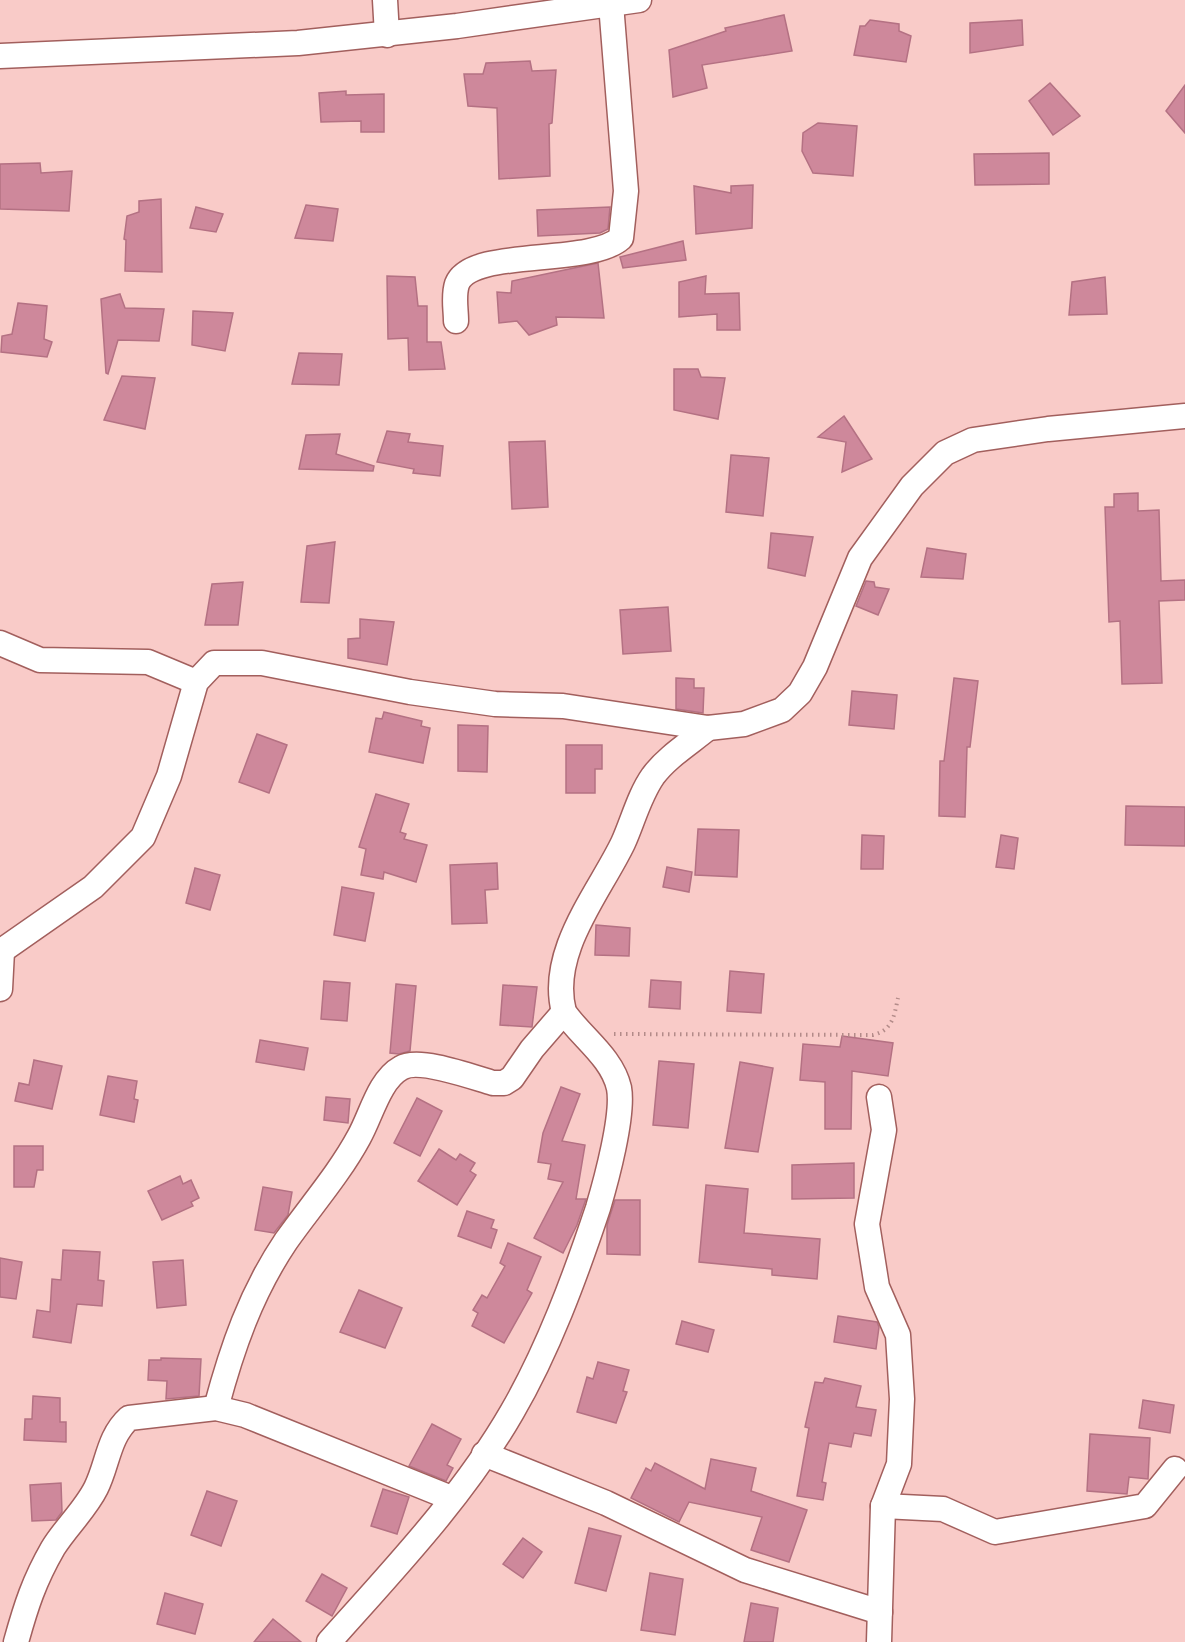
<svg xmlns="http://www.w3.org/2000/svg" width="1185" height="1642" font-family="'Alegreya Sans',sans-serif">
  <rect width="100%" height="100%" fill="#f9cbc8"/>
  <g fill="#ce889b" stroke="#b47183" stroke-width="1.5">
    <polygon points="784,15 792,51 702,65 707,88 673,97 669,50 726,31 725,28"/>
    <polygon points="870,20 899,24 899,31 911,36 906,62 854,55 860,26 865,26"/>
    <polygon points="1022,20 1023,45 970,53 970,23"/>
    <polygon points="530,61 532,71 556,70 552,123 549,124 550,176 499,179 497,108 468,106 464,74 483,74 486,63"/>
    <polygon points="1050,83 1080,116 1053,135 1029,101"/>
    <polygon points="1185,85 1185,133 1166,111"/>
    <polygon points="346,91 346,95 384,94 384,132 361,132 361,121 321,122 319,93"/>
    <polygon points="818,123 857,126 853,176 813,173 802,151 803,133"/>
    <polygon points="1049,153 1049,184 975,185 974,154"/>
    <polygon points="40,163 41,173 72,171 69,211 0,209 0,164"/>
    <polygon points="753,185 752,228 696,234 694,186 731,193 731,186"/>
    <polygon points="161,199 162,272 125,271 126,240 124,239 127,216 139,212 139,201"/>
    <polygon points="306,205 338,209 333,241 295,238"/>
    <polygon points="196,207 223,214 216,232 190,228"/>
    <polygon points="610,207 608,229 600,233 538,236 537,210"/>
    <polygon points="683,241 686,260 623,268 620,257"/>
    <polygon points="598,263 604,318 556,317 557,325 529,335 517,321 499,323 497,292 511,293 512,281"/>
    <polygon points="387,276 415,277 418,306 427,306 427,342 441,342 445,369 409,370 408,338 388,339"/>
    <polygon points="706,276 705,294 739,293 740,330 717,330 717,314 679,317 679,282"/>
    <polygon points="1105,277 1107,314 1069,315 1072,282"/>
    <polygon points="120,294 125,308 164,309 159,341 118,340 108,374 106,373 101,299"/>
    <polygon points="18,303 47,306 44,339 52,342 47,357 1,352 2,336 12,334"/>
    <polygon points="193,311 233,313 225,351 192,345"/>
    <polygon points="299,353 342,354 339,385 292,384"/>
    <polygon points="674,369 698,369 701,377 725,378 718,419 674,410"/>
    <polygon points="122,376 155,378 145,429 104,420"/>
    <polygon points="844,416 872,459 842,472 846,442 818,437"/>
    <polygon points="387,431 410,434 408,442 443,446 440,476 413,473 414,469 377,462"/>
    <polygon points="340,434 336,454 374,466 373,471 299,469 306,435"/>
    <polygon points="545,441 548,507 512,509 509,442"/>
    <polygon points="731,455 769,458 763,516 726,512"/>
    <polygon points="1138,493 1138,511 1159,510 1161,581 1185,580 1185,600 1159,601 1162,683 1122,684 1120,621 1109,622 1105,507 1114,507 1114,494"/>
    <polygon points="771,533 813,537 805,576 768,568"/>
    <polygon points="335,542 329,603 301,602 307,546"/>
    <polygon points="927,548 966,554 963,579 921,577"/>
    <polygon points="866,581 874,582 875,587 889,589 878,615 856,606"/>
    <polygon points="243,582 238,625 205,625 212,584"/>
    <polygon points="668,607 671,651 623,654 620,610"/>
    <polygon points="360,619 394,622 387,665 348,658 348,639 360,638"/>
    <polygon points="676,678 694,679 694,688 704,688 703,713 676,709"/>
    <polygon points="954,678 978,681 970,747 967,747 965,817 939,816 940,761 944,761"/>
    <polygon points="852,691 897,695 894,729 849,725"/>
    <polygon points="384,712 422,721 421,726 430,728 423,763 369,752 376,718 382,719"/>
    <polygon points="458,725 488,726 487,772 458,771"/>
    <polygon points="257,734 287,745 269,793 239,782"/>
    <polygon points="566,745 602,745 602,769 595,769 595,793 566,793"/>
    <polygon points="376,794 409,804 400,832 406,834 404,839 427,845 416,882 384,872 383,879 361,875 366,849 359,847"/>
    <polygon points="1126,806 1185,807 1185,846 1125,845"/>
    <polygon points="698,829 739,830 737,877 695,875"/>
    <polygon points="862,835 884,836 883,869 861,869"/>
    <polygon points="1001,835 1018,838 1014,869 996,867"/>
    <polygon points="497,863 498,889 485,890 487,923 452,924 450,865"/>
    <polygon points="667,867 692,872 689,892 663,887"/>
    <polygon points="195,868 220,875 210,910 186,903"/>
    <polygon points="342,887 374,893 365,941 334,935"/>
    <polygon points="596,925 630,928 629,956 595,955"/>
    <polygon points="730,971 764,974 761,1013 727,1011"/>
    <polygon points="651,980 681,982 680,1009 649,1007"/>
    <polygon points="324,981 350,983 347,1021 321,1019"/>
    <polygon points="396,984 416,986 410,1051 399,1054 390,1053"/>
    <polygon points="503,985 537,987 532,1027 500,1025"/>
    <polygon points="842,1036 893,1043 888,1076 852,1071 851,1129 825,1129 825,1082 800,1080 803,1044 840,1047"/>
    <polygon points="260,1040 308,1048 304,1070 256,1062"/>
    <polygon points="34,1060 62,1066 52,1109 15,1101 19,1083 29,1085"/>
    <polygon points="659,1061 694,1064 688,1128 653,1125"/>
    <polygon points="740,1062 773,1068 758,1152 725,1148"/>
    <polygon points="108,1076 137,1081 134,1099 138,1100 134,1122 100,1115"/>
    <polygon points="561,1087 580,1094 562,1141 585,1145 576,1199 586,1199 577,1225 563,1253 534,1238 563,1182 548,1179 551,1164 538,1162 543,1133"/>
    <polygon points="326,1097 350,1099 348,1123 324,1120"/>
    <polygon points="417,1098 442,1111 420,1156 394,1143"/>
    <polygon points="14,1146 43,1146 43,1170 37,1170 34,1187 14,1187"/>
    <polygon points="439,1149 456,1160 460,1154 475,1163 470,1171 476,1175 457,1205 418,1181"/>
    <polygon points="854,1163 854,1198 792,1199 792,1165"/>
    <polygon points="180,1176 183,1184 191,1180 199,1198 191,1202 193,1206 162,1220 148,1191"/>
    <polygon points="706,1185 748,1189 744,1233 820,1239 817,1279 772,1275 772,1269 699,1262"/>
    <polygon points="263,1187 292,1192 288,1215 274,1233 255,1230"/>
    <polygon points="615,1200 640,1200 640,1255 607,1254 607,1225"/>
    <polygon points="467,1211 494,1220 491,1228 497,1230 491,1248 458,1236"/>
    <polygon points="508,1243 541,1257 527,1290 532,1293 504,1343 472,1326 478,1313 473,1310 482,1295 487,1298 505,1266 500,1263"/>
    <polygon points="63,1250 100,1252 98,1280 104,1281 102,1306 77,1304 71,1343 33,1337 37,1310 50,1312 52,1279 61,1280"/>
    <polygon points="0,1258 22,1262 16,1299 0,1297"/>
    <polygon points="183,1260 186,1305 157,1308 153,1262"/>
    <polygon points="359,1290 402,1308 385,1348 340,1332"/>
    <polygon points="838,1316 877,1322 879,1327 876,1349 834,1342"/>
    <polygon points="682,1321 714,1330 708,1352 676,1344"/>
    <polygon points="161,1358 201,1359 199,1396 166,1399 167,1381 148,1380 149,1360 161,1360"/>
    <polygon points="598,1362 629,1370 623,1391 627,1392 616,1423 577,1412 587,1377 593,1379"/>
    <polygon points="825,1378 861,1386 856,1407 876,1410 871,1436 854,1433 851,1447 829,1443 822,1482 826,1483 823,1500 797,1496 809,1428 805,1427 815,1382 823,1383"/>
    <polygon points="33,1396 60,1398 60,1422 66,1422 66,1442 24,1440 25,1419 32,1419"/>
    <polygon points="1143,1400 1174,1405 1170,1433 1139,1428"/>
    <polygon points="432,1424 461,1439 447,1465 453,1468 446,1481 409,1466"/>
    <polygon points="1090,1434 1150,1438 1148,1479 1129,1477 1127,1494 1087,1491"/>
    <polygon points="711,1459 756,1468 751,1491 807,1510 789,1562 751,1550 762,1517 689,1502 679,1522 631,1498 646,1468 651,1471 655,1463 705,1489"/>
    <polygon points="61,1483 62,1512 56,1520 32,1521 30,1485"/>
    <polygon points="383,1489 409,1497 397,1534 371,1526"/>
    <polygon points="207,1491 237,1501 221,1546 191,1535"/>
    <polygon points="589,1528 621,1536 606,1591 575,1583"/>
    <polygon points="523,1538 542,1552 523,1578 503,1564"/>
    <polygon points="650,1573 683,1579 675,1635 641,1630"/>
    <polygon points="322,1574 347,1588 332,1616 306,1601"/>
    <polygon points="165,1593 203,1604 195,1634 157,1624"/>
    <polygon points="751,1603 778,1608 773,1642 744,1642"/>
    <polygon points="273,1619 301,1642 254,1642"/>
  </g>
  <g fill="none" stroke-linecap="round" stroke-linejoin="round">
    <defs>
      <g id="street">
        <polyline points="385,0 387,35"/>
        <polyline points="0,56 298,43 457,26 639,0"/>
        <path d="M456,321C456,309 453,296 457,284C471,247 589,267 621,238L626,191L611,4"/>
        <polyline points="0,643 40,660 148,662 196,682"/>
        <polyline points="0,952 93,887 143,837 169,776 196,682 214,663 262,663 410,692 495,704 563,706 708,728 744,724 782,710 800,693 815,667 860,558 912,486 945,453 973,440 1048,429 1185,416"/>
        <polyline points="0,989 2,951"/>
        <path d="M216,1408C232,1348 251,1293 286,1241C310,1207 339,1174 359,1137C371,1116 379,1080 401,1068C419,1057 472,1077 493,1083H504L512,1078L532,1049L564,1012"/>
        <polyline points="484,1454 606,1503 745,1570 880,1612"/>
        <polyline points="883,1506 943,1509 995,1532 1145,1506 1175,1469"/>
        <path d="M16,1642C26,1606 34,1581 53,1548C66,1527 85,1510 96,1488C108,1464 108,1437 129,1418L216,1408L245,1415L451,1498"/>
        <path d="M329,1642C393,1570 463,1497 512,1412C548,1350 575,1277 598,1208C606,1181 624,1115 619,1088C612,1057 581,1037 564,1012C548,952 599,893 623,843C633,821 639,796 653,776C667,757 690,743 708,728"/>
        <polyline points="879,1642 883,1506 899,1464 902,1399 898,1335 877,1287 867,1224 884,1130 879,1097"/>
      </g>
    </defs>
    <use href="#street" stroke="#a25f5d" stroke-width="27"/>
    <path stroke="#b38b89" stroke-width="4" stroke-dasharray="1.5 4.5" stroke-linecap="butt" d="M614,1034L873,1035C893,1030 894,1016 898,998"/>
    <use href="#street" stroke="#fff" stroke-width="24"/>
  </g>
</svg>
